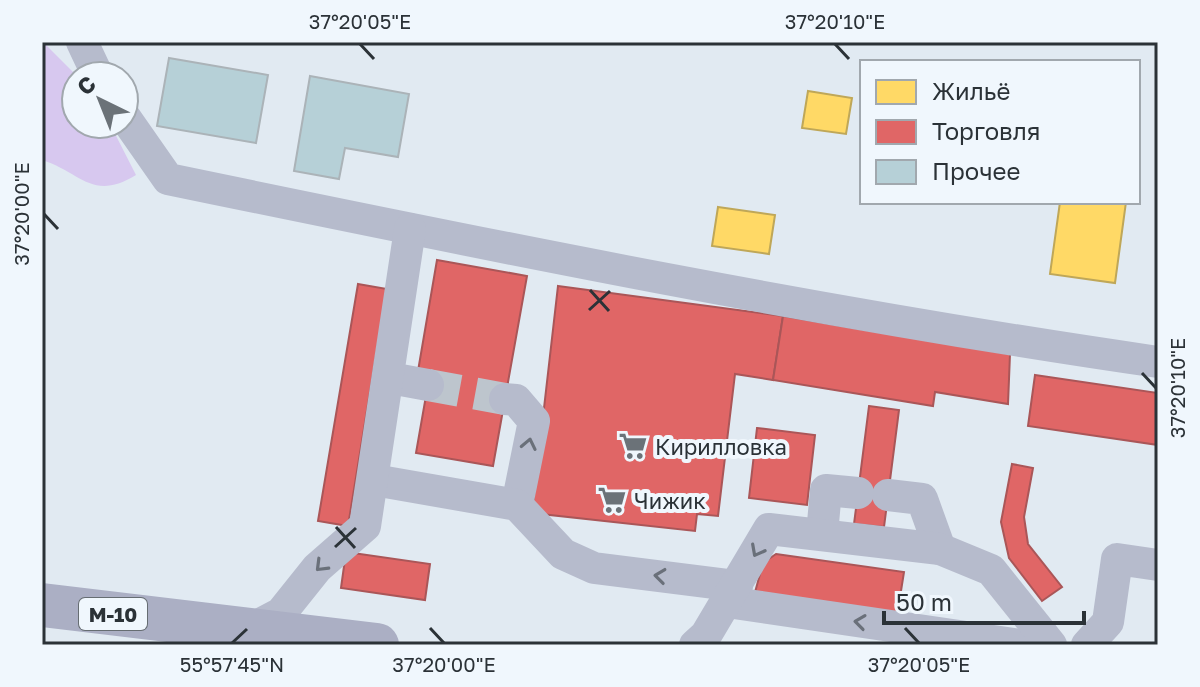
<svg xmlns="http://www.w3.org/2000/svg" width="1200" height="687" font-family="'Golos Text',sans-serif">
  <rect width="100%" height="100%" fill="#e1eaf2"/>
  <path fill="#d7c8ef" d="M43,42L77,76L76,124H110L136,175C92,202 81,172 42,160Z"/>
  <g fill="#ffd966" stroke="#bfa758" stroke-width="2">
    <polygon points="808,91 852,98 846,134 802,128"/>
    <polygon points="1060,202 1126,202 1115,283 1050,274"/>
    <polygon points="718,207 775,215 769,254 712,246"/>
  </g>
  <g fill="#e06666" stroke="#aa5658" stroke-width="2">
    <polygon points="437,260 527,276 493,466 416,453 430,373 418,371"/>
    <polygon points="358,284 387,289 348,526 318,521"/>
    <polygon points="558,286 783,316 773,380 735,374 718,516 697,514 695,531 532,513"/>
    <polygon points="783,316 1010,354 1008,404 935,392 933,406 773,380"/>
    <polygon points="1035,375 1158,393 1158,445 1028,426"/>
    <polygon points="869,406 899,410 884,527 854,524"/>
    <polygon points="757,428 815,435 807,505 749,498"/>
    <polygon points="1012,464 1033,468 1024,517 1028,544 1062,587 1042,601 1009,558 1001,522"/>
    <polygon points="346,552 430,564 425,600 341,588"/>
    <polygon points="776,554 904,572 897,616 754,596 763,563"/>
  </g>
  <g fill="#b6d0d7" stroke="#abb3b8" stroke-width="2">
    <polygon points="169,58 268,75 256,143 157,126"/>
    <polygon points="310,76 409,94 398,157 345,148 339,179 294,171"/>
  </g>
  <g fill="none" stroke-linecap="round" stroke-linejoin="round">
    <polyline stroke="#bdc5cd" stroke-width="32" stroke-dasharray="32 16" stroke-linecap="butt" points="428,385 505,399"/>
    <g stroke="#b6bbcc" stroke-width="32">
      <polyline points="82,42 98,76"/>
      <path d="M124,116L168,179C496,247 826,314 1158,362"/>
      <polyline points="390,378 428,385"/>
      <polyline points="505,399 516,400 534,421 517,505"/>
      <polyline points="374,480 517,505 563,554 594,568 737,586"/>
      <polyline points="888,495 922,499 940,549"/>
      <polyline points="822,534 826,490 858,493"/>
      <polyline points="727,602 1020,645"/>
      <polyline points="251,629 281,613 317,568 365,526 410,229"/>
      <polyline points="695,645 706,635 769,529 940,549 991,570 1051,645"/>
      <polyline points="1087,645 1108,622 1117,559 1158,565"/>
    </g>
    <polyline stroke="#abafc4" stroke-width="44" points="42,605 377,645"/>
  </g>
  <defs><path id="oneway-chevron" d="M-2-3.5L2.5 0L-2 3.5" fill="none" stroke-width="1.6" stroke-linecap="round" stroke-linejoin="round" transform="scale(2)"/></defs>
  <g stroke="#6a707a">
    <use href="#oneway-chevron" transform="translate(529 444) rotate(-78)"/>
    <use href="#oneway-chevron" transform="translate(757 551) rotate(118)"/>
    <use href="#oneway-chevron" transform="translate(321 566) rotate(135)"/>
    <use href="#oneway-chevron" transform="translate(660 576) rotate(-173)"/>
    <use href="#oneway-chevron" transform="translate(860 622) rotate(-172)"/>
  </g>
  <path fill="none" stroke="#2b3237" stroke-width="3" d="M360,44L374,59M835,44L849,59M44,214L58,229M590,290L609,311M589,310L610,291M1142,373L1156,388M336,527L355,548M335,547L356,528M430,628L444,643M905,628L919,643M232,643L247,629"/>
  <defs>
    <symbol id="supermarket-bare" viewBox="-9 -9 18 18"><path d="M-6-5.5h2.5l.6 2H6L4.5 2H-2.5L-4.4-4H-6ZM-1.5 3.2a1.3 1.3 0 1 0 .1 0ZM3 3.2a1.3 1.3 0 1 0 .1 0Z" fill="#6b7278" stroke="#f0f7fd" stroke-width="2.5" paint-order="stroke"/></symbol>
  </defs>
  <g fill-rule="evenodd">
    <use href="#supermarket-bare" x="613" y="426" width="40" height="40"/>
    <use href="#supermarket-bare" x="592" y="480" width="40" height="40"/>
  </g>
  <g text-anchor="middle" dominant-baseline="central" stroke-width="8" stroke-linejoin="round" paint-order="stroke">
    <rect fill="#f0f7fd" stroke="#666d72" stroke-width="2" x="79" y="598" width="68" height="32" rx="6"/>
    <g font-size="20" font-weight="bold" fill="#2b3237">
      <text x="113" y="614">М-10</text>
    </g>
    <g font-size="22" fill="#2b3237" stroke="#f0f7fd" text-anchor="start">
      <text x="655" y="446">Кирилловка</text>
      <text x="634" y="500">Чижик</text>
    </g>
  </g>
  <rect width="1200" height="687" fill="none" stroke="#f0f7fd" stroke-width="88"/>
  <rect x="860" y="60" width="280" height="144" fill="#f0f7fd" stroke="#a1a8ae" stroke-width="2"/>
  <rect x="876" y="80" width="40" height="24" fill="#ffd966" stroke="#a1a8ae" stroke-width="2"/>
  <text x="932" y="100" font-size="24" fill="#2b3237">Жильё</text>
  <rect x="876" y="120" width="40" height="24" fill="#e06666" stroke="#a1a8ae" stroke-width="2"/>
  <text x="932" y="140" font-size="24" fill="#2b3237">Торговля</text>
  <rect x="876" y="160" width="40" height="24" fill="#b6d0d7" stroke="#a1a8ae" stroke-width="2"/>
  <text x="932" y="180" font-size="24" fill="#2b3237">Прочее</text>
  <g transform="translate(100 100) rotate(317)"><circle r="38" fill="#f0f7fd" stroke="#a1a8ae" stroke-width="2"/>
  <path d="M0-6L14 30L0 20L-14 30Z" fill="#6b7278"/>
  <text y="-12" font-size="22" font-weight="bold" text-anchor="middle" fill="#2b3237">С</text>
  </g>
  <path d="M884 611v12h200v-12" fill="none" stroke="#2b3237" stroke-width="4"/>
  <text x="896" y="611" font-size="24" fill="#2b3237" stroke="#f0f7fd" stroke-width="6" paint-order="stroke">50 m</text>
  <rect x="44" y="44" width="1112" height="599" fill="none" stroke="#2b3237" stroke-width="3"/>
  <g font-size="20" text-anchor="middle" fill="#2b3237">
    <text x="360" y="29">37°20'05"E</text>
    <text x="835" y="29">37°20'10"E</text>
    <text transform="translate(22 214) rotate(-90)" y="7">37°20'00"E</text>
    <text transform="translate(1178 388) rotate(-90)" y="7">37°20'10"E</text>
    <text x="232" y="672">55°57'45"N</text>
    <text x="444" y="672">37°20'00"E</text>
    <text x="919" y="672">37°20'05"E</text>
  </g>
</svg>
